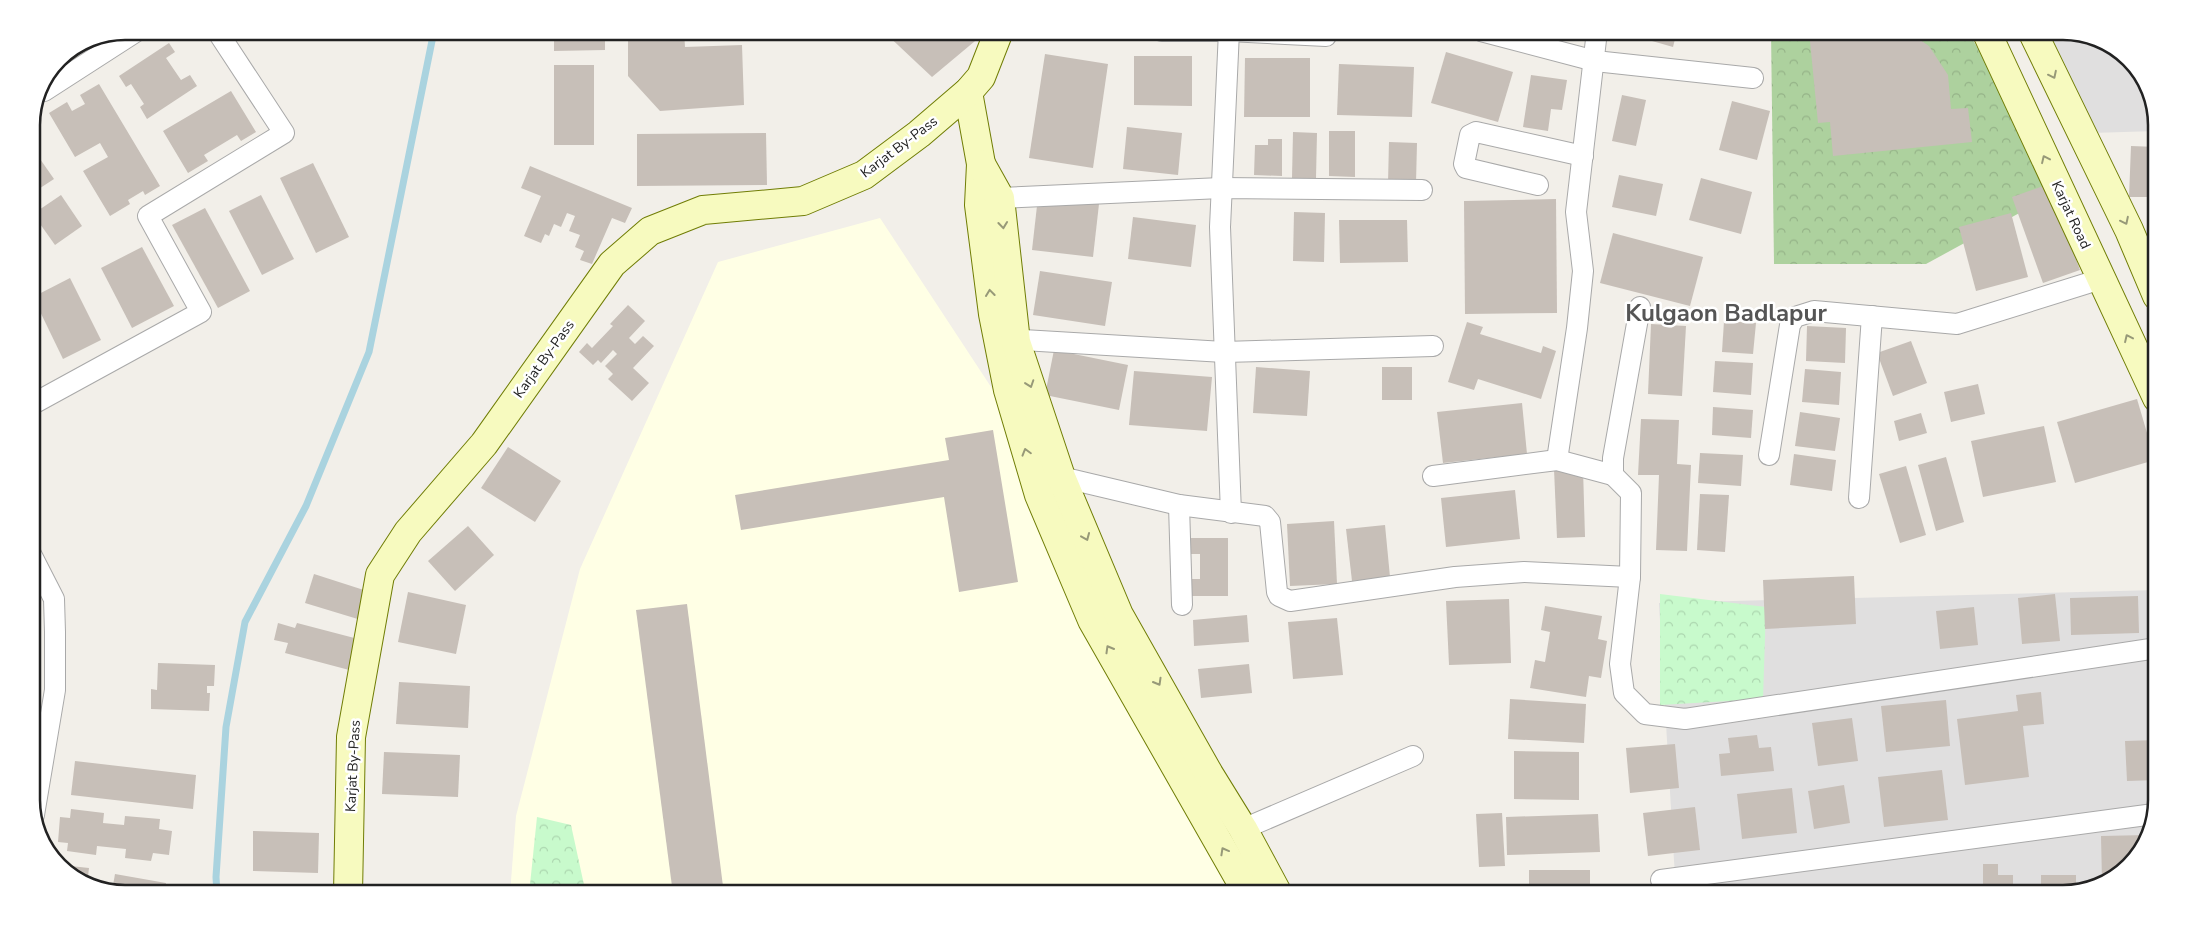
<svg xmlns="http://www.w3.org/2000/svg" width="2188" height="925" font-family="'Nunito Sans',sans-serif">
  <defs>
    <pattern id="forest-crowns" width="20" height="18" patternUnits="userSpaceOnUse" patternTransform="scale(1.25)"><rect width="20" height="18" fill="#add19e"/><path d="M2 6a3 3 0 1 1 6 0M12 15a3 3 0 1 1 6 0" fill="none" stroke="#95b388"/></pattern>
    <pattern id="park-crowns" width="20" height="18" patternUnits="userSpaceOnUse" patternTransform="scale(1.25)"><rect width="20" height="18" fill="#c8facc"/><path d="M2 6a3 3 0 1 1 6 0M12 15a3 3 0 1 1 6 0" fill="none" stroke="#acd6af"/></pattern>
  </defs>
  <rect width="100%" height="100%" fill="#f2efe9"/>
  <g fill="#e0dfdf">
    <polygon points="2045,31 2063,31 2099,38 2138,68 2157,119 2157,131 2091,133"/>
    <polygon points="2157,590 2157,800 2150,836 2116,878 2064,894 1676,894 1659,603"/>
  </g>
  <polygon fill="#ffffe5" points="880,218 1039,460 1235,894 510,894 516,816 580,569 718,262"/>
  <polygon fill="url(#forest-crowns)" points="1771,31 1968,31 2058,192 1926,264 1774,264"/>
  <g fill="url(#park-crowns)">
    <polygon points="1660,594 1766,607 1763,699 1660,705"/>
    <polygon points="537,817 571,825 586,894 529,894"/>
  </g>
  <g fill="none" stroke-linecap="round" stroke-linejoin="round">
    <polyline stroke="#aad3df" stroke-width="7" points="217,894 216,877 226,727 245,622 306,506 369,352 434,31"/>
  </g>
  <g fill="#c7bfb8">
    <polygon points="554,31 605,31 605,50 554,51"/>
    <polygon points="628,31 684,31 685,47 742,45 744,105 660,111 628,76"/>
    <polygon points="883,31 987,31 932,77"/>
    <polygon points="1640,31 1677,31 1673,47 1638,37"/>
    <polygon points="1809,31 1907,31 1929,46 1948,75 1951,109 1968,108 1972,142 1833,156 1830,122 1818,123"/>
    <polygon points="169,43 175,52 166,58 181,80 190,75 197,86 147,119 140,107 144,104 131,84 126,87 119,76"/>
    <polygon points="1446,52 1513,72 1498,122 1431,103"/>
    <polygon points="1045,54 1108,64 1093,168 1029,158"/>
    <polygon points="1134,56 1192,56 1192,106 1134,105"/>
    <polygon points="1245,58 1310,58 1310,117 1244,117"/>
    <polygon points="1339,64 1414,67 1412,117 1337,115"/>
    <rect x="554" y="65" width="40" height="80"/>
    <polygon points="1531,75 1567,80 1562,110 1551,109 1548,131 1523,127"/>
    <polygon points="99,84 160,186 145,195 143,191 128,200 130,204 110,216 83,171 108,157 100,143 75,157 49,113 67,102 72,111 85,104 80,95"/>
    <polygon points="231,91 256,132 241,141 237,135 204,155 208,161 188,173 163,131"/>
    <polygon points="1622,95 1646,100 1636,146 1612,141"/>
    <polygon points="1732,101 1770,111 1757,160 1719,150"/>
    <polygon points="1127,127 1182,133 1178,175 1123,169"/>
    <polygon points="1329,131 1355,131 1355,177 1329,176"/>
    <polygon points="1293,132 1317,133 1316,178 1292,178"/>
    <polygon points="766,133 767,185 637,186 637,134"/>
    <polygon points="1268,139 1282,139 1282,176 1254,175 1255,145 1268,145"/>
    <polygon points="1389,142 1417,143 1416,183 1388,183"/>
    <polygon points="31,146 54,179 31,194"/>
    <polygon points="2131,146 2157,147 2157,209 2154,209 2154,197 2129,197"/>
    <polygon points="313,163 349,237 316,253 280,178"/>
    <polygon points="530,166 632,208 625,223 612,218 592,264 580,260 584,251 575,247 580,235 569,231 575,216 567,213 561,227 554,224 549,236 545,234 541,243 524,236 541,196 521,188"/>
    <polygon points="1619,175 1663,184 1656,216 1612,207"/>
    <polygon points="1701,178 1752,192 1741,234 1689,220"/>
    <polygon points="2049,184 2080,270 2043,283 2012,197"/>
    <polygon points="61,195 82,226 55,245 33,214"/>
    <polygon points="261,195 294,259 262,275 229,211"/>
    <polygon points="1038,197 1099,204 1093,257 1032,250"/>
    <polygon points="1556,199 1557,313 1465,314 1464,201"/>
    <polygon points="205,208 250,291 218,308 172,225"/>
    <polygon points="1294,212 1325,213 1324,262 1293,261"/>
    <polygon points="2011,213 2028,277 1976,291 1959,227"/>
    <polygon points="1133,217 1196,225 1191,267 1128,259"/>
    <polygon points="1339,220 1407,220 1408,262 1340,263"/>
    <polygon points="1613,233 1703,257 1690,306 1600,283"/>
    <polygon points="142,247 174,306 132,328 101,268"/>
    <polygon points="1040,271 1112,282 1105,326 1033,315"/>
    <polygon points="70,278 101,340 63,359 33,297"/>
    <polygon points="628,305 645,321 629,338 635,344 643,336 654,346 633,368 649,383 632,401 608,379 613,374 605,366 617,354 613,350 601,363 598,360 593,365 579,352 587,343 592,348 613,326 610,324"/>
    <polygon points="1724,321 1756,323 1753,354 1722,352"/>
    <polygon points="1467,322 1483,327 1480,334 1541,353 1543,346 1556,351 1541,399 1478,379 1474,390 1448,382"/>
    <polygon points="1651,324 1686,326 1682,396 1648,394"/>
    <polygon points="1807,326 1846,328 1845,363 1806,361"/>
    <polygon points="1911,341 1927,383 1893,396 1877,353"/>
    <polygon points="1054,350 1128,365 1119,410 1045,395"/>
    <polygon points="1715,361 1753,363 1751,395 1713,392"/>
    <polygon points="1256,367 1310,371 1307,416 1253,413"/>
    <rect x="1382" y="367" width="30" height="33"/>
    <polygon points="1805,369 1841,372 1839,405 1802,402"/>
    <polygon points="1134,371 1212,377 1207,431 1129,425"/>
    <polygon points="1978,384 1985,414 1951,422 1944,392"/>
    <polygon points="2137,399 2155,460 2075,483 2057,422"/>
    <polygon points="1522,403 1527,454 1443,463 1437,412"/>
    <polygon points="1713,407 1753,410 1751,438 1712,435"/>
    <polygon points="1800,412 1840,418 1835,451 1795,446"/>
    <polygon points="1921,413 1927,433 1899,441 1894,421"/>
    <polygon points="1641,419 1679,420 1677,464 1691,465 1687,551 1656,550 1659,475 1638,475"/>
    <polygon points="2044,426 2056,482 1983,497 1971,441"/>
    <polygon points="993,430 1018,582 959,592 944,497 741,530 735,495 949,460 945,438"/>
    <polygon points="508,447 561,481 535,522 481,488"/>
    <polygon points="1700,453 1743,455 1741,486 1698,483"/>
    <polygon points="1794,454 1836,460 1832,491 1790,485"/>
    <polygon points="1946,457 1964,522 1936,531 1918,465"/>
    <polygon points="1906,466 1926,535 1900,543 1879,474"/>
    <polygon points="1583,468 1585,537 1557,538 1554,469"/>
    <polygon points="1515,490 1520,539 1446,547 1441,498"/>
    <polygon points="1700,494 1729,495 1725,552 1697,550"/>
    <polygon points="1334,521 1337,584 1290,586 1287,524"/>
    <polygon points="1385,525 1390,577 1352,581 1346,529"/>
    <polygon points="468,526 494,555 455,591 428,561"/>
    <polygon points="1191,538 1228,538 1228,596 1191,596 1191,579 1200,579 1200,554 1191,554"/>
    <polygon points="314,574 370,592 361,620 305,603"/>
    <polygon points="1854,576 1856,624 1765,629 1763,580"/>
    <polygon points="408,592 466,605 456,654 398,642"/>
    <polygon points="2055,594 2060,641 2022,644 2018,598"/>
    <polygon points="2138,596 2139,633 2071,635 2070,598"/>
    <polygon points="1509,599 1511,663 1449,665 1446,601"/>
    <polygon points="687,604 724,894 673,894 636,610"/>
    <polygon points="1545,606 1602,616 1598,639 1607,641 1601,678 1589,676 1586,697 1530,688 1535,660 1545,662 1550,632 1541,630"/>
    <polygon points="1974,607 1978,645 1940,649 1936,611"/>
    <polygon points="1247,615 1249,642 1194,646 1193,620"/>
    <polygon points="1337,618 1343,675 1293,679 1288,622"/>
    <polygon points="278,623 295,628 297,623 362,640 353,671 285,653 288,643 274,640"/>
    <polygon points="158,663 215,665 214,686 207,686 207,693 210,693 209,711 151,709 151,689 157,690"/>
    <polygon points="1249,664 1252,693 1201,698 1198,669"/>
    <polygon points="399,682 470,686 468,728 396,724"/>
    <polygon points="2041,692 2044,724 2023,726 2029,777 1965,785 1957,719 2018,711 2016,695"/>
    <polygon points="1510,699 1586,704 1584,743 1508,739"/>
    <polygon points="1946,700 1950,746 1886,752 1881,706"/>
    <polygon points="1852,718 1858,761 1818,766 1812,723"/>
    <polygon points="1757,735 1759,748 1771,747 1774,771 1721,776 1719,754 1730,753 1728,738"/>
    <polygon points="2157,740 2157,780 2127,781 2125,741"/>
    <polygon points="1675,744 1679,788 1630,793 1626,748"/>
    <polygon points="1514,751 1579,752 1579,800 1514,799"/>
    <polygon points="384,752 460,755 458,797 382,794"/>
    <polygon points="75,761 196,775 193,809 71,795"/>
    <polygon points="1942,770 1948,820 1884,827 1878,777"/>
    <polygon points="1844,785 1850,823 1814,829 1808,791"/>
    <polygon points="1792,788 1797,833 1742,839 1737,794"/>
    <polygon points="1695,807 1700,850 1648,856 1643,813"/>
    <polygon points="71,809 104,813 103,823 124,825 125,816 160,819 159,829 172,831 169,855 153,853 151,861 125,858 126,849 97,846 96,855 67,851 68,843 58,842 60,817 70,818"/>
    <polygon points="1502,813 1505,866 1479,867 1476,814"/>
    <polygon points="1598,814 1600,852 1507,855 1506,817"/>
    <polygon points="253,831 319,833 318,873 253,871"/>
    <polygon points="2147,835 2147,839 2116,878 2102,881 2101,836"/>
    <polygon points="1983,864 1998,864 1998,875 2013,875 2013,894 1978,894 1978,884 1983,884"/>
    <polygon points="61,865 89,868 87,885"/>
    <rect x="1529" y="870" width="61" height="24"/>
    <polygon points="115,874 166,883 164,894 125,894 112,891"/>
    <polygon points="2041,875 2076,875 2076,890 2064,894 2041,894"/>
    <rect x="1928" y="890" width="31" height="4"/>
  </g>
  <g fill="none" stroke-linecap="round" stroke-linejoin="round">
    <defs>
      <g id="street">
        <polyline points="1162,31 1229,31 1326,36"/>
        <polyline points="1229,31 1220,227 1231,513"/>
        <polyline points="1481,31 1595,61 1753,78"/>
        <polyline points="44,91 137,31"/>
        <polyline points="1538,185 1466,168 1464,164 1470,135 1476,132 1583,156"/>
        <polyline points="1000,198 1221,188 1422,190"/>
        <polyline points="1640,307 1613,458 1613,475 1631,493 1630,577 1620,664 1624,693 1645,714 1685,719 2157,648"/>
        <polyline points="1016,342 1023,340 1224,352 1433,346"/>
        <polyline points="31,405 201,312 148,216 284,133 217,31"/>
        <polyline points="1769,455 1790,325 1795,317 1814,311 1957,324 2101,279"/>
        <polyline points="1557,460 1577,328 1583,271 1576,212 1597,31"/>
        <polyline points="1433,476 1557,460 1613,475"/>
        <polyline points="1051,480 1061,477 1179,505 1265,516 1270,522 1277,592 1279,596 1290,601 1455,577 1524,572 1630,577"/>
        <polyline points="1859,498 1872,316"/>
        <polyline points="1179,505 1182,605"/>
        <polyline points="31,554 54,599 55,632 55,690 34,815"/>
        <polyline points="1243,829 1413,756"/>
        <polyline points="1661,880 2154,814"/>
      </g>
      <g id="secondary">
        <polyline points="1986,31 2157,398"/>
        <polyline points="2032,31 2129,230 2157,296"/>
        <polyline points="968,92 981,164 979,205 993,314 1008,390 1039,495 1092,620 1248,894"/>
        <polyline points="981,164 1000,198 1016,342 1061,477 1119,615 1209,774 1243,829 1278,894"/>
        <polyline points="348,894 351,737 380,575 408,532 484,444 612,264 650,231 703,210 803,201 864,175 919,134 968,92 981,77 999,31"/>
      </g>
    </defs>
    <use href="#street" stroke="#a9a9a9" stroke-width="22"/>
    <use href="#secondary" stroke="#707d05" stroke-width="30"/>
    <use href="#street" stroke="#fff" stroke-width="20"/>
    <use href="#secondary" stroke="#f7fabf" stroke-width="28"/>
  </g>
  <defs><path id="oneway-chevron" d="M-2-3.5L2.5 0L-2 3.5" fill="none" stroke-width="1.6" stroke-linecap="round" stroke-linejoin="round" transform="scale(1.25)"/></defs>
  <g stroke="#979978">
    <use href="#oneway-chevron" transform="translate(2053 75) rotate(64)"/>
    <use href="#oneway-chevron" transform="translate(2045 159) rotate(-115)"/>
    <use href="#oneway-chevron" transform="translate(2125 221) rotate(64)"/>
    <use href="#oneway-chevron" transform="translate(1003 225) rotate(84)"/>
    <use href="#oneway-chevron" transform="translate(990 293) rotate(-97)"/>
    <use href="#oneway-chevron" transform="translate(2128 338) rotate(-115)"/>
    <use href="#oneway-chevron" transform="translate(1030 384) rotate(71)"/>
    <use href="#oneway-chevron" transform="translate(1026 452) rotate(-106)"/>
    <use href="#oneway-chevron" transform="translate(1086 537) rotate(67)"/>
    <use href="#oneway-chevron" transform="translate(1109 649) rotate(-120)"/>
    <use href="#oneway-chevron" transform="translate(1158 682) rotate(60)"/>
    <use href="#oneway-chevron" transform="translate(1224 851) rotate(-119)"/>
  </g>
  <g text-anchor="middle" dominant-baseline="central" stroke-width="5" stroke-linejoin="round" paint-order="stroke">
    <g font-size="14" fill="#222" stroke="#fff">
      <text transform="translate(899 147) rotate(-37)">Karjat By-Pass</text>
      <text transform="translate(2071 215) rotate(65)">Karjat Road</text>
      <text transform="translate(544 359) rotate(-54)">Karjat By-Pass</text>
      <text transform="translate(353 766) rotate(-87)">Karjat By-Pass</text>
    </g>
    <g font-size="24" font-weight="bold" fill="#555" stroke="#fff">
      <text x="1726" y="313">Kulgaon Badlapur</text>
    </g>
  </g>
  <path d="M0 0H2188V925H0ZM125 40H2063A85 85 0 0 1 2148 125V800A85 85 0 0 1 2063 885H125A85 85 0 0 1 40 800V125A85 85 0 0 1 125 40Z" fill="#fff" fill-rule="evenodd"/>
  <path fill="none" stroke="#222" stroke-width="2.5" d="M125 40H2063A85 85 0 0 1 2148 125V800A85 85 0 0 1 2063 885H125A85 85 0 0 1 40 800V125A85 85 0 0 1 125 40Z"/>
</svg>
